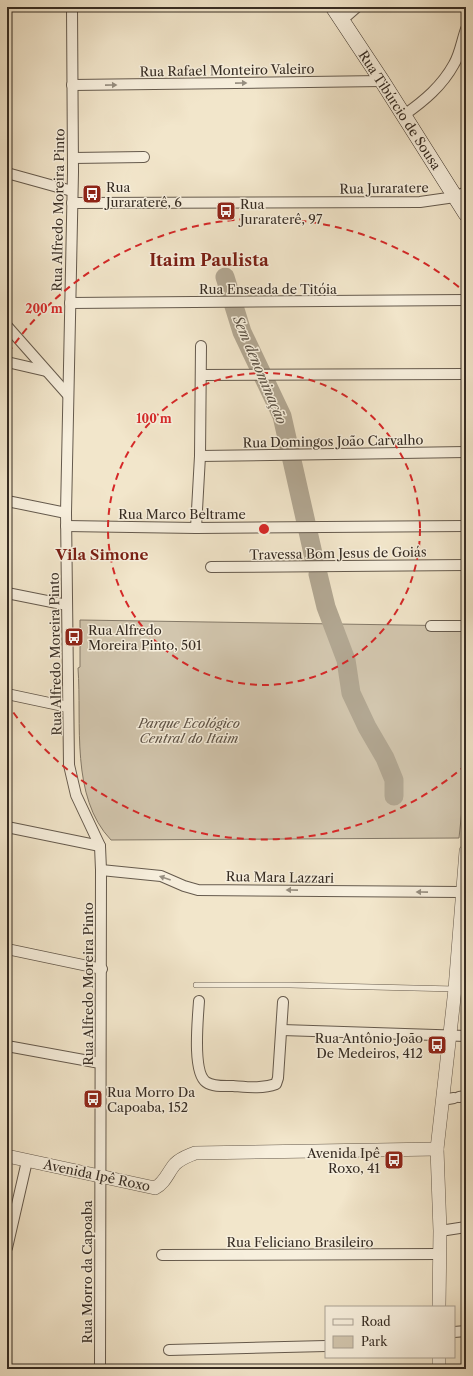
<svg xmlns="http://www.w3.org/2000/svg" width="473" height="1376" font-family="'Libre Caslon Text',serif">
  <rect width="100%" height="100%" fill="#f2e6cb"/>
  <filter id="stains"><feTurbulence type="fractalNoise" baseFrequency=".005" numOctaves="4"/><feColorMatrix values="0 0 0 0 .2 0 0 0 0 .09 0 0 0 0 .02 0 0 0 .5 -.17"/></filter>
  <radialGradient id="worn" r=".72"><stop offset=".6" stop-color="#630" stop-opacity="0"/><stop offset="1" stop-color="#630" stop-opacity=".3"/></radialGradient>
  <path fill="#d2c6ae" stroke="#847968" d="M80,620L466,626V771L459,838L111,840C70,797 82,723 78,668L80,667Z"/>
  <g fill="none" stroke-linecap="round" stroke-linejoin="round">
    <g stroke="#b2a792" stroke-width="19">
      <polyline points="225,277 242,332 282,416 314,558"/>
      <polyline points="318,574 326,607 346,660 351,693 367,727 385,758 394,780 394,796"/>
    </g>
    <defs>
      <polyline id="service" points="196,985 290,985 455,989"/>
      <g id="minor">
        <polyline points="72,7 73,172 66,513 69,765 76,795 100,846 101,870 100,1369"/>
        <polyline points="341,21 357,7"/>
        <polyline points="72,85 382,81"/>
        <path d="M404,115C424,101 442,86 454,64C460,54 462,40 466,29"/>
        <polyline points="73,158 144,157"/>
        <polyline points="7,173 72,191"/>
        <polyline points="72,203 420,202 455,197 466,192"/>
        <polyline points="70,303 466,300"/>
        <polyline points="7,326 68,395"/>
        <polyline points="7,362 46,371"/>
        <polyline points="201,375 466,374"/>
        <polyline points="200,456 466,452"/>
        <polyline points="7,501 66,513"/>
        <polyline points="66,526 196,528 466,526"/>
        <polyline points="196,528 200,456 201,346"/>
        <polyline points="211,567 466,565"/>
        <polyline points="7,593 67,605"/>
        <polyline points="431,626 466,626"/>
        <polyline points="7,694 68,707"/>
        <polyline points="7,827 100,846"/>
        <polyline points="101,870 161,876 184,886 198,890 461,892"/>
        <polyline points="7,949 102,969"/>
        <polyline points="456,976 466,975"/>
        <path d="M199,1001C198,1018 192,1072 206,1082C213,1087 224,1086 233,1086C247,1087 262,1089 276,1084L278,1078L283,1002"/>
        <polyline points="282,1030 466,1036"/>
        <polyline points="7,1046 100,1063"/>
        <polyline points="459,1097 466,1096"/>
        <polyline points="442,1100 454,1098"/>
        <polyline points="440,1231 466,1227"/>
        <polyline points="7,1248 27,1161"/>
        <polyline points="162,1255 439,1254"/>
        <polyline points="454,1332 466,1331"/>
        <polyline points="169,1350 326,1346"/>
      </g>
      <g id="tertiary">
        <path d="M7,1156L155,1188C165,1183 168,1172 175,1164C181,1158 188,1156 195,1153L437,1149"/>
        <polyline points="439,1307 440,1231 437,1149 455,989 466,851"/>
        <polyline points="439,1369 439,1357"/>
      </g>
      <polyline id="secondary" points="333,7 382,81 466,214"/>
    </defs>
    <use href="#service" stroke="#655a4d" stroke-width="6"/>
    <use href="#minor" stroke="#655a4d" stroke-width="12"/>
    <use href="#tertiary" stroke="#655a4d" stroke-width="14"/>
    <use href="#secondary" stroke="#362c23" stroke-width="16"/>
    <use href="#service" stroke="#f7efdd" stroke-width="5"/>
    <use href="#minor" stroke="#f7efdd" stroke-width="10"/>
    <use href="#tertiary" stroke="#f7efdd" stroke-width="13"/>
    <use href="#secondary" stroke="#f7efdd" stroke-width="15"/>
  </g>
  <defs><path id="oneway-solid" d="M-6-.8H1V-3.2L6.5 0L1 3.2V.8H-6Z"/></defs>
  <g fill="#968e80">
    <use href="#oneway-solid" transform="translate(241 83) rotate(-1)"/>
    <use href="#oneway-solid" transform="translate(111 85) rotate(-1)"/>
    <use href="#oneway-solid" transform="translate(165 878) rotate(-161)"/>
    <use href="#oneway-solid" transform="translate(292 890) rotate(-179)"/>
    <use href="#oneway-solid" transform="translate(422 892) rotate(-179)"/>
  </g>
  <g fill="none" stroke="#d62828" stroke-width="2" stroke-dasharray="7 5">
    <circle cx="264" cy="529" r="156"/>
    <path d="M466 765A311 311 0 0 1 8 705M8 353A311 311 0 0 1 466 293"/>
  </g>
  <defs>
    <symbol id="bus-square" viewBox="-11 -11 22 22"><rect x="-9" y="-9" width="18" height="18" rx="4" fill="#8f2418" stroke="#f7efdd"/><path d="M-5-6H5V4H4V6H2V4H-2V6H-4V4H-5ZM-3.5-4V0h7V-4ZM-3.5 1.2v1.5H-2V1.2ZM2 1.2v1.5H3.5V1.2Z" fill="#fff"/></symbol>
  </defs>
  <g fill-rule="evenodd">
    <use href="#bus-square" x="81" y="183" width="22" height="22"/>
    <use href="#bus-square" x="215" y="200" width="22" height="22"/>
    <use href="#bus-square" x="63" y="626" width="22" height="22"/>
    <use href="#bus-square" x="426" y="1034" width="22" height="22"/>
    <use href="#bus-square" x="82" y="1088" width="22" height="22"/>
    <use href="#bus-square" x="383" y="1149" width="22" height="22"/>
  </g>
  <g text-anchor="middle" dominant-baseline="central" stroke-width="3" stroke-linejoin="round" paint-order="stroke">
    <g font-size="13" fill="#362c23" stroke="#f7efdd">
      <text transform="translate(227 70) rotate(-1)">Rua Rafael Monteiro Valeiro</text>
      <text transform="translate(400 110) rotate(57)">Rua Tibúrcio de Sousa</text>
      <text transform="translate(384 188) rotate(-1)">Rua Juraratere</text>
      <text transform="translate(58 210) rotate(-89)">Rua Alfredo Moreira Pinto</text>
      <text x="268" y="289">Rua Enseada de Titóia</text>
      <text transform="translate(333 441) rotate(-1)">Rua Domingos João Carvalho</text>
      <text x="182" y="514">Rua Marco Beltrame</text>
      <text transform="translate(338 553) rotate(-1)">Travessa Bom Jesus de Goiás</text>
      <text transform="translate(55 654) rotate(-91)">Rua Alfredo Moreira Pinto</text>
      <text transform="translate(280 877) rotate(1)">Rua Mara Lazzari</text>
      <text transform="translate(88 984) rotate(-90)">Rua Alfredo Moreira Pinto</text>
      <text transform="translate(97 1175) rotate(12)">Avenida Ipê Roxo</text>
      <text x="300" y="1242">Rua Feliciano Brasileiro</text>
      <text transform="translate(87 1272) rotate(-90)">Rua Morro da Capoaba</text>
    </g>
    <g font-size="13" fill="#362c23" stroke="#f7efdd" text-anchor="start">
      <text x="106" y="187">Rua<tspan x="106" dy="15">Juraraterê, 6</tspan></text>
      <text x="240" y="204">Rua<tspan x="240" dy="15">Juraraterê, 97</tspan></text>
      <text x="88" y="630">Rua Alfredo<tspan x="88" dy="15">Moreira Pinto, 501</tspan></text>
      <text x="423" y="1038" text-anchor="end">Rua Antônio João<tspan x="423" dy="15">De Medeiros, 412</tspan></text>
      <text x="107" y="1092">Rua Morro Da<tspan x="107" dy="15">Capoaba, 152</tspan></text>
      <text x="380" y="1153" text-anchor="end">Avenida Ipê<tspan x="380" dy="15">Roxo, 41</tspan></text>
    </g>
    <g font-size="13" font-style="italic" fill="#5d5246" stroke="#f7efdd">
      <text x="189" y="723">Parque Ecológico<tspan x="189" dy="15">Central do Itaim</tspan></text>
    </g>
    <g font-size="14" font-style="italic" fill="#5b5144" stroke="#f7efdd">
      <text transform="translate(260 370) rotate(67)">Sem denominação</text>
    </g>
    <g font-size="15" font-weight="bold" fill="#7a1f14" stroke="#f7efdd">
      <text x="102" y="554">Vila Simone</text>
    </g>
    <g font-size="17" font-weight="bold" fill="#7a1f14" stroke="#f7efdd">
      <text x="209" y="260">Itaim Paulista</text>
    </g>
  </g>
  <circle cx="264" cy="529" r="6" fill="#d62828" stroke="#f7efdd" stroke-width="2"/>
  <g font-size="12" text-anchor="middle" font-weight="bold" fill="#d62828" stroke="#f7efdd" stroke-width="3" stroke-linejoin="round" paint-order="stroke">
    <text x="44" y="313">200 m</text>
    <text x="154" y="423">100 m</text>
  </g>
  <rect width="473" height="1376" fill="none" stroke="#f2e6cb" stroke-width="24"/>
  <rect x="8" y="8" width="457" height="1360" fill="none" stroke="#362c23" stroke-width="2"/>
  <rect x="12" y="12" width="449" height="1352" fill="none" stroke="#362c23"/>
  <rect x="325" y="1306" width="130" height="52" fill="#f7efdd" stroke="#aaa193"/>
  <rect x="333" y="1319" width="20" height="6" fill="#f7efdd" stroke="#aaa193"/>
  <text x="361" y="1326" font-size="12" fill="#362c23">Road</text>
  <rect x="333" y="1336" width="20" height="12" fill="#d2c6ae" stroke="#aaa193"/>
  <text x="361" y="1346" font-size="12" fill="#362c23">Park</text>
  <rect width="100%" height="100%" filter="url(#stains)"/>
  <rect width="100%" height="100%" fill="url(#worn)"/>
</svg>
